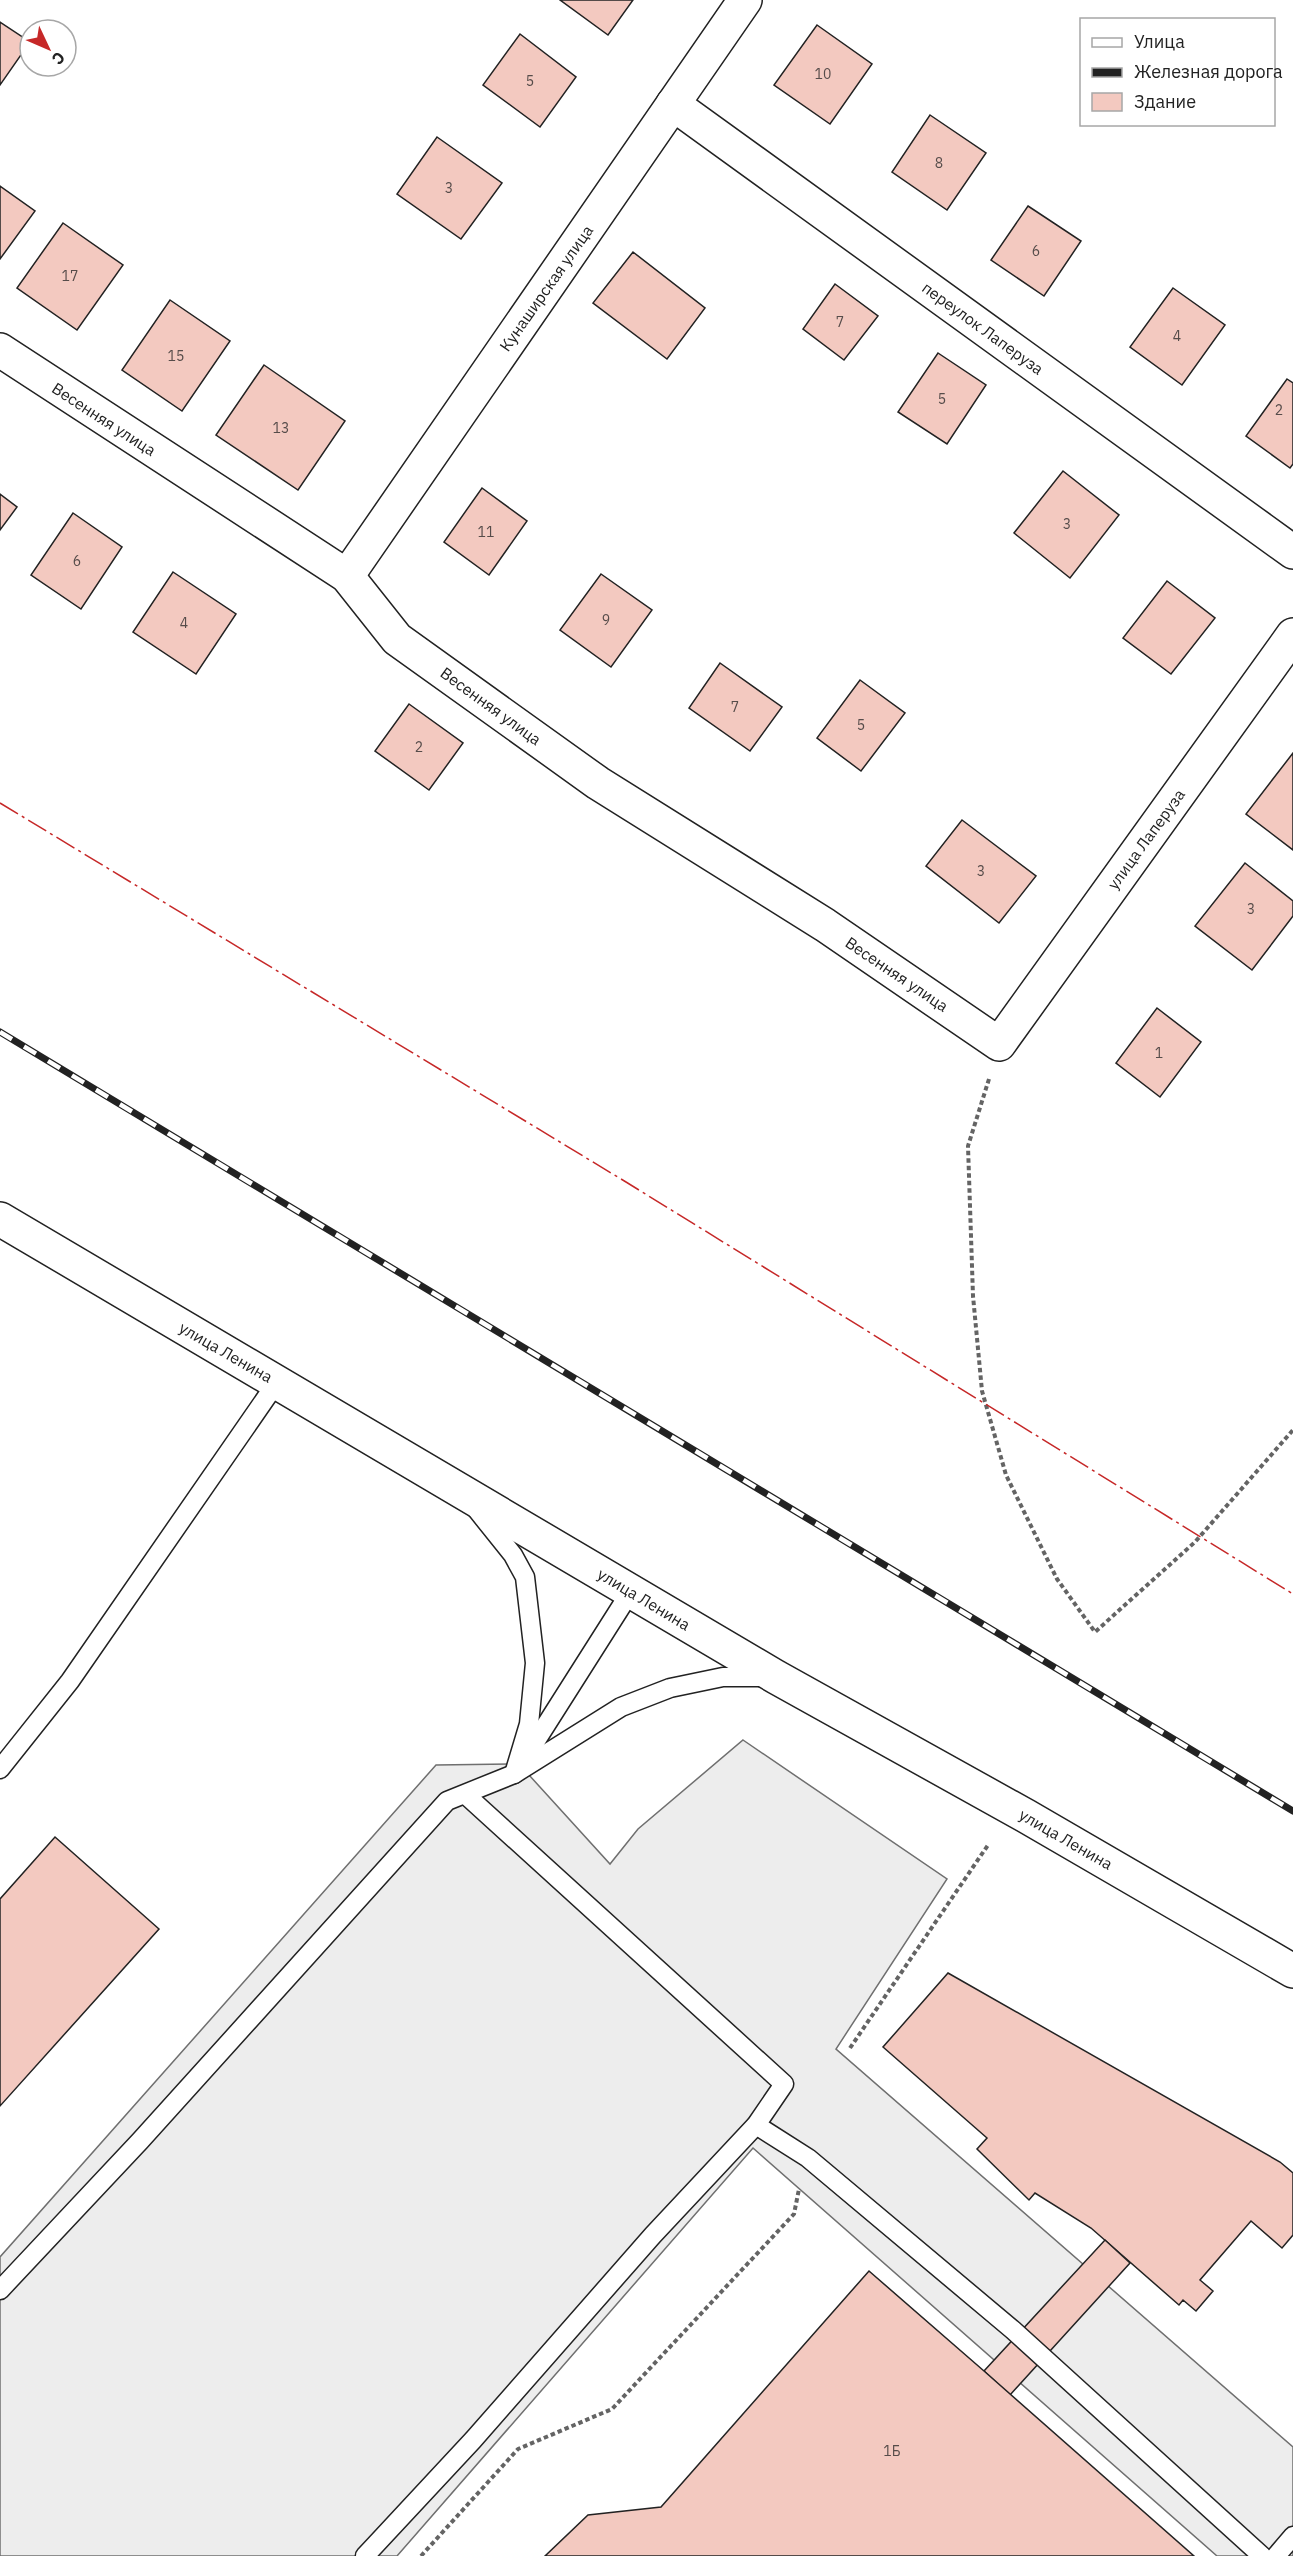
<svg xmlns="http://www.w3.org/2000/svg" width="1293" height="2556" font-family="'IBM Plex Sans',sans-serif">
  <rect width="100%" height="100%" fill="#fff"/>
  <polygon fill="#ededed" stroke="#6f6f6f" stroke-width="1.5" points="743,1740 947,1879 836,2049 1293,2447 1293,2556 1217,2556 753,2148 397,2556 0,2556 0,2257 436,1765 519,1764 610,1864 638,1829"/>
  <g fill="#f3c9c0" stroke="#222" stroke-width="1.5">
    <polygon points="560,0 633,0 608,35"/>
    <polygon points="0,22 30,42 0,85"/>
    <polygon points="817,25 872,64 830,124 774,85"/>
    <polygon points="520,34 576,77 540,127 483,85"/>
    <polygon points="930,115 986,153 947,210 892,172"/>
    <polygon points="437,137 502,183 461,239 397,194"/>
    <polygon points="0,186 35,211 0,259"/>
    <polygon points="1028,206 1081,241 1044,296 991,260"/>
    <polygon points="63,223 123,265 77,330 17,288"/>
    <polygon points="633,252 705,308 667,359 593,303"/>
    <polygon points="835,284 878,316 844,360 803,329"/>
    <polygon points="1173,288 1225,325 1182,385 1130,347"/>
    <polygon points="170,300 230,341 182,411 122,370"/>
    <polygon points="938,353 986,385 947,444 898,412"/>
    <polygon points="264,365 345,421 298,490 216,435"/>
    <polygon points="1287,379 1293,383 1293,464 1290,468 1246,436"/>
    <polygon points="1063,471 1119,515 1070,578 1014,533"/>
    <polygon points="482,488 527,521 489,575 444,542"/>
    <polygon points="0,494 17,507 0,530"/>
    <polygon points="73,513 122,547 81,609 31,575"/>
    <polygon points="173,572 236,614 196,674 133,632"/>
    <polygon points="601,574 652,610 611,667 560,630"/>
    <polygon points="1167,581 1215,618 1171,674 1123,638"/>
    <polygon points="720,663 782,707 750,751 689,708"/>
    <polygon points="860,680 905,713 861,771 817,738"/>
    <polygon points="409,704 463,743 429,790 375,751"/>
    <polygon points="1293,753 1293,850 1246,814"/>
    <polygon points="962,820 1036,876 999,923 926,866"/>
    <polygon points="1245,863 1293,901 1293,916 1252,970 1195,926"/>
    <polygon points="1157,1008 1201,1042 1160,1097 1116,1063"/>
    <polygon points="55,1837 159,1929 0,2106 0,1899"/>
    <polygon points="948,1973 1280,2162 1293,2173 1293,2235 1282,2248 1251,2221 1200,2280 1213,2291 1196,2311 1183,2300 1179,2305 1091,2228 1035,2193 1029,2200 977,2149 987,2138 883,2047"/>
    <polygon points="1105,2240 1130,2263 1010,2395 984,2371"/>
    <polygon points="869,2271 984,2371 1194,2556 545,2556 588,2515 661,2507"/>
  </g>
  <g fill="none" stroke-linecap="round" stroke-linejoin="round">
    <defs>
      <g id="service">
        <polyline points="477,1510 513,1555 525,1577 535,1663 529,1724 514,1774"/>
        <polyline points="525,1758 631,1591"/>
        <polyline points="0,1769 70,1681 277,1382"/>
        <polyline points="756,2125 808,2158 1013,2330 1262,2556"/>
        <polyline points="0,2290 140,2141 447,1801 514,1774 621,1707 670,1688 723,1677 768,1677"/>
        <polyline points="365,2556 473,2440 653,2235 756,2125 784,2084 466,1795"/>
        <polyline points="1276,2556 1293,2536"/>
      </g>
      <g id="minor">
        <polyline points="673,104 1293,552"/>
        <polyline points="0,350 347,576 397,639 598,783 825,925 999,1044 1293,635"/>
        <polyline points="347,576 745,0"/>
      </g>
      <polyline id="primary" points="0,1219 776,1677 1026,1816 1293,1971"/>
    </defs>
    <use href="#service" stroke="#222" stroke-width="21"/>
    <use href="#minor" stroke="#222" stroke-width="36"/>
    <use href="#primary" stroke="#222" stroke-width="36"/>
    <g stroke="#646464" stroke-width="4" stroke-dasharray="4.5 3" stroke-linecap="butt">
      <polyline points="989,1079 968,1146 973,1296 982,1391 1006,1475 1057,1579 1095,1632 1195,1542 1293,1430"/>
      <polyline points="850,2048 988,1845"/>
      <polyline points="421,2556 518,2449 612,2409 794,2214 799,2189"/>
    </g>
    <use href="#service" stroke="#fff" stroke-width="18"/>
    <use href="#minor" stroke="#fff" stroke-width="33"/>
    <use href="#primary" stroke="#fff" stroke-width="33"/>
    <defs>
      <polyline id="rail" points="0,1032 1293,1811"/>
    </defs>
    <use href="#rail" stroke="#222" stroke-width="7"/>
    <use href="#rail" stroke="#fff" stroke-width="4.5" stroke-dasharray="14" stroke-linecap="butt"/>
    <polyline stroke="#c62828" stroke-width="1.5" stroke-dasharray="21 4.5 3 4.5" stroke-linecap="butt" points="0,803 626,1182 1293,1594"/>
  </g>
  <g text-anchor="middle" dominant-baseline="central" stroke-width="4.5" stroke-linejoin="round" paint-order="stroke">
    <g font-size="14" fill="#564c4a">
      <text x="823" y="74">10</text>
      <text x="530" y="81">5</text>
      <text x="939" y="163">8</text>
      <text x="449" y="188">3</text>
      <text x="1036" y="251">6</text>
      <text x="70" y="276">17</text>
      <text x="840" y="322">7</text>
      <text x="1177" y="336">4</text>
      <text x="176" y="356">15</text>
      <text x="942" y="399">5</text>
      <text x="1279" y="410">2</text>
      <text x="281" y="428">13</text>
      <text x="1067" y="524">3</text>
      <text x="486" y="532">11</text>
      <text x="77" y="561">6</text>
      <text x="606" y="620">9</text>
      <text x="184" y="623">4</text>
      <text x="735" y="707">7</text>
      <text x="861" y="725">5</text>
      <text x="419" y="747">2</text>
      <text x="981" y="871">3</text>
      <text x="1251" y="909">3</text>
      <text x="1159" y="1053">1</text>
      <text x="892" y="2451">1Б</text>
    </g>
    <g font-size="16" fill="#222" stroke="#fff">
      <text transform="translate(546 288) rotate(-55)">Кунаширская улица</text>
      <text transform="translate(983 328) rotate(36)">переулок Лаперуза</text>
      <text transform="translate(104 419) rotate(33)">Весенняя улица</text>
      <text transform="translate(491 706) rotate(36)">Весенняя улица</text>
      <text transform="translate(1146 839) rotate(-54)">улица Лаперуза</text>
      <text transform="translate(897 974) rotate(34)">Весенняя улица</text>
      <text transform="translate(226 1352) rotate(30)">улица Ленина</text>
      <text transform="translate(644 1599) rotate(31)">улица Ленина</text>
      <text transform="translate(1066 1839) rotate(30)">улица Ленина</text>
    </g>
  </g>
  <rect x="1080" y="18" width="195" height="108" fill="#ffffff" stroke="#a7a7a7" stroke-width="1.5"/>
  <rect x="1092" y="38" width="30" height="9" fill="#ffffff" stroke="#a7a7a7" stroke-width="1.5"/>
  <text x="1134" y="48" font-size="18" fill="#222222">Улица</text>
  <rect x="1092" y="68" width="30" height="9" fill="#222222" stroke="#a7a7a7" stroke-width="1.5"/>
  <text x="1134" y="78" font-size="18" fill="#222222">Железная дорога</text>
  <rect x="1092" y="93" width="30" height="18" fill="#f3c9c0" stroke="#a7a7a7" stroke-width="1.5"/>
  <text x="1134" y="108" font-size="18" fill="#222222">Здание</text>
  <g transform="translate(48 48) rotate(134)"><circle r="28" fill="#ffffff" stroke="#a7a7a7" stroke-width="1.5"/>
  <path d="M0-4.5L10 22L0 15L-10 22Z" fill="#c62828"/>
  <text y="-9" font-size="16" font-weight="bold" text-anchor="middle" fill="#222222">С</text>
  </g>
</svg>
